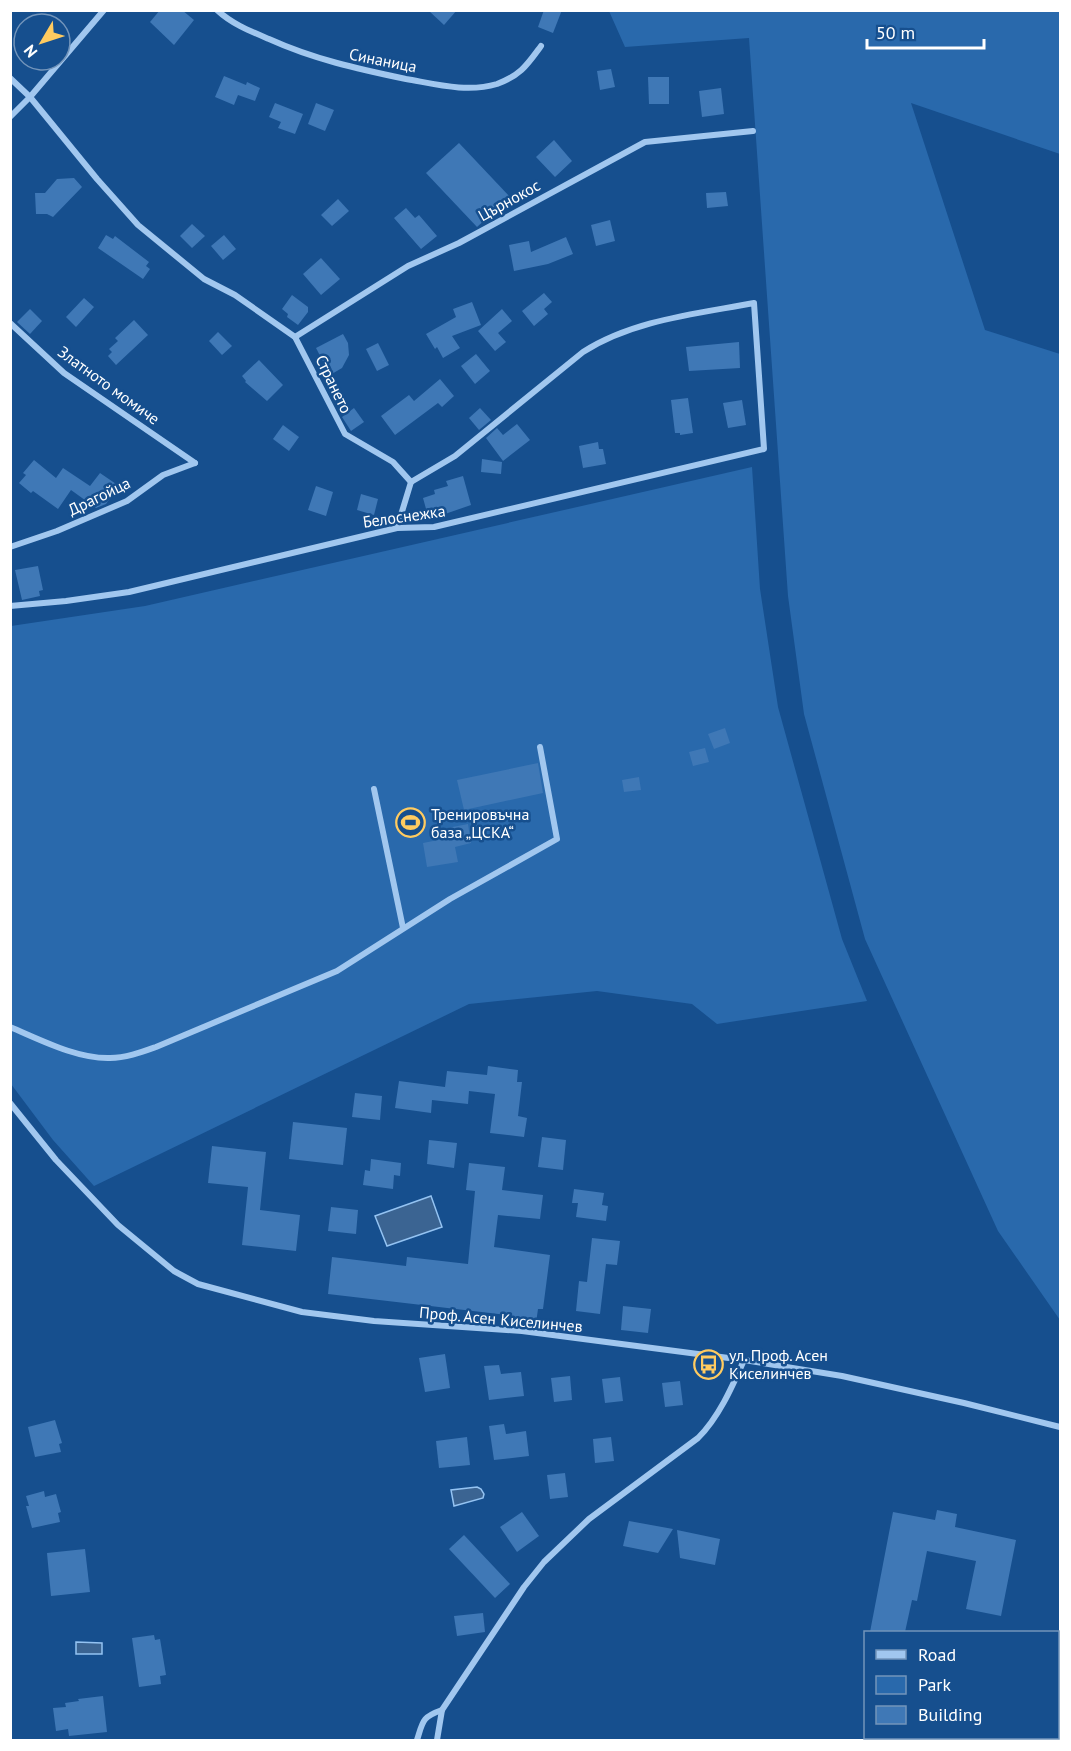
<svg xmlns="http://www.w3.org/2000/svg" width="1071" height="1751" font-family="'PT Sans',sans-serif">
  <rect width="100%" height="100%" fill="#164f8e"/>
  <g fill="#2969ac">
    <polygon points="609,11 1060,11 1060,154 911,103 985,330 1060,354 1060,1320 998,1231 865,939 804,714 788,596 749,38 625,47"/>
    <polygon points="752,467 760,589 778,707 842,939 867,1001 717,1024 692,1004 597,991 469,1004 94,1186 53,1140 11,1084 11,626 145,606"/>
  </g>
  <g fill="#3b6492" stroke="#94c3f2" stroke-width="1.5">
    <polygon points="431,1196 442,1227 387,1246 375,1216"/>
    <polygon points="477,1487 481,1489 484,1494 483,1498 454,1506 451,1490"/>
    <polygon points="76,1642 102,1643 102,1654 76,1654"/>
  </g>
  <g fill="#3f78b6">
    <polygon points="160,10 182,10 194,20 174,45 150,22"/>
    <polygon points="428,10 457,10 444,25"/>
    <polygon points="544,10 562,10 553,33 538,27"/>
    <polygon points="611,69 615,87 600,90 597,71"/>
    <polygon points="224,76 246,85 247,82 260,88 255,101 238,95 234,105 215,97"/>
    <polygon points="648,77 669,77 669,104 649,104"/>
    <polygon points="721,88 724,114 702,117 699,91"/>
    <polygon points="275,103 303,114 295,134 278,128 281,122 269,117"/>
    <polygon points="316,103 334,110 325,131 308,124"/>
    <polygon points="554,140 572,161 555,177 536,157"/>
    <polygon points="459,143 510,197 477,227 426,173"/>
    <polygon points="74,178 82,187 53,217 47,214 36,214 35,193 45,193 57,179"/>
    <polygon points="726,192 728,206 707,208 706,193"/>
    <polygon points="338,199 349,211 332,226 321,215"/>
    <polygon points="406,208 415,218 419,215 437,236 421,249 394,218"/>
    <polygon points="610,220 615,241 596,246 591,225"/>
    <polygon points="192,224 205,236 192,248 180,236"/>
    <polygon points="106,235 113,239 115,236 149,262 146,266 150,269 143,279 98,248"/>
    <polygon points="224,235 236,249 223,260 211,246"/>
    <polygon points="566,237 573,254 548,264 514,271 509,245 529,241 531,252"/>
    <polygon points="321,258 340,279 321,295 303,274"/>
    <polygon points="544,293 552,302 544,309 548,314 534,326 522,311"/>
    <polygon points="292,295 308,307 308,312 298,325 287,317 288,314 282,309"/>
    <polygon points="84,298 94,307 76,327 66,317"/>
    <polygon points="472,302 481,325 452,336 460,348 443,358 437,347 435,349 426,334 456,317 453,309"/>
    <polygon points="30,309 42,321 30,334 17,322"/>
    <polygon points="502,309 512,321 498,333 506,342 495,351 478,331"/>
    <polygon points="134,320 148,335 116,365 108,356 112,352 109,349 118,341 115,338"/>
    <polygon points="218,332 232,346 222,355 209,341"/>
    <polygon points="343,334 348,343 349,355 342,368 330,375 316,348"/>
    <polygon points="739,342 740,368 689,371 686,347"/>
    <polygon points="378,343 389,365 377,371 366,349"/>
    <polygon points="476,354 490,371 475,384 461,366"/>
    <polygon points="259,360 283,385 267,401 245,382 246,381 242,376"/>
    <polygon points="440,379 454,396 442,407 438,403 395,435 381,416 409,395 414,401"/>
    <polygon points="688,398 693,433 680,435 680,433 675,433 671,400"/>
    <polygon points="742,400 746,425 728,428 723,403"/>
    <polygon points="354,408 364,422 351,431 342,417"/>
    <polygon points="480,408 491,420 479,430 469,418"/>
    <polygon points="517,424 530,440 503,461 486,438 497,428 503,435"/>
    <polygon points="283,425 299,437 289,451 273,439"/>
    <polygon points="598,442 599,449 603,449 606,464 583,468 579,446"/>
    <polygon points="482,459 502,462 501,474 481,472"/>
    <polygon points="34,460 56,478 63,468 90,486 100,473 119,486 106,504 96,508 71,490 58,509 33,491 31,493 19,483 26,475 23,473"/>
    <polygon points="463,476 471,505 445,514 445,511 428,516 423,498 435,494 434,490 448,486 446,481"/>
    <polygon points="316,486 333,492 326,516 308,510"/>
    <polygon points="361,494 378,499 374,515 357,510"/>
    <polygon points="38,566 43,590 39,591 40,596 22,600 15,570"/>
    <polygon points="725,728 730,743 714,749 708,734"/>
    <polygon points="705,748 709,762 693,766 689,752"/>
    <polygon points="538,763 543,793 464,810 457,780"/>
    <polygon points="639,777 641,790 624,792 622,780"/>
    <polygon points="468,824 471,843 455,847 458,862 427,867 423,843 438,840 437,830"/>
    <polygon points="488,1066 518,1070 517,1082 522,1082 518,1116 527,1118 524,1137 490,1133 495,1094 469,1091 468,1104 432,1100 431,1113 395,1108 399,1081 445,1087 447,1071 487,1075"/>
    <polygon points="355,1093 382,1096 380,1120 352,1117"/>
    <polygon points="293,1122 347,1128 343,1165 289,1159"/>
    <polygon points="542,1137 566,1140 563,1170 538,1167"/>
    <polygon points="429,1140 457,1143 454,1168 427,1164"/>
    <polygon points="212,1146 266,1152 260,1210 300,1215 296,1251 242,1245 248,1187 208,1183"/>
    <polygon points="371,1159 401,1163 400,1176 394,1175 393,1189 363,1185 365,1170 370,1171"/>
    <polygon points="469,1163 505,1167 502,1190 543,1195 540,1219 498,1215 494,1247 550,1255 543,1309 538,1309 536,1323 506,1319 507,1315 328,1294 332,1257 406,1266 407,1257 468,1264 475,1191 466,1190"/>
    <polygon points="574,1189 604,1193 602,1205 608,1206 606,1221 576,1217 578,1203 572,1203"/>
    <polygon points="331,1207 358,1210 356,1234 328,1231"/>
    <polygon points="592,1238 620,1241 617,1265 606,1264 600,1314 576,1311 579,1281 587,1282"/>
    <polygon points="623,1306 651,1309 648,1333 621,1330"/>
    <polygon points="445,1354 450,1388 425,1392 419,1358"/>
    <polygon points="499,1365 501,1374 521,1372 524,1396 489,1400 484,1366"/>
    <polygon points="570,1376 572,1400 554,1402 551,1378"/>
    <polygon points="620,1377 623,1401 605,1403 602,1379"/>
    <polygon points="680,1381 683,1405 665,1407 662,1383"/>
    <polygon points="55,1420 62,1443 59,1444 61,1452 35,1457 28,1427"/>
    <polygon points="504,1424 506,1434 526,1431 529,1456 494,1460 489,1426"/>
    <polygon points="467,1437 470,1465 439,1468 436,1441"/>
    <polygon points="611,1437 614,1461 595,1463 593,1439"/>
    <polygon points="565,1473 568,1497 550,1499 547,1475"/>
    <polygon points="44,1491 45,1497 56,1494 61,1512 58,1513 60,1522 32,1528 26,1506 29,1506 26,1496"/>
    <polygon points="937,1510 957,1514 955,1527 1016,1540 1001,1616 966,1609 976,1561 927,1551 917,1601 912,1600 905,1632 870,1632 893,1512 935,1520"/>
    <polygon points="522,1512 539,1536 517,1552 500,1527"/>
    <polygon points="629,1521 673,1529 658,1553 623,1546"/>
    <polygon points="677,1530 720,1539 715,1565 680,1558"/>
    <polygon points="464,1535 510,1584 495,1598 449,1549"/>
    <polygon points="85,1549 90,1592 51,1596 47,1553"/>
    <polygon points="483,1613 485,1632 457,1636 454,1616"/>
    <polygon points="154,1635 155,1640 160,1639 166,1675 160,1676 161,1684 139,1687 132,1638"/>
    <polygon points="103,1696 107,1732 69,1736 68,1729 56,1731 53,1708 66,1707 65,1703 79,1701 78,1699"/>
  </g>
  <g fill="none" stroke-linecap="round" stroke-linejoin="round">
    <g stroke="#a1c7ef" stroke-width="6">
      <path d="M217,10C232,24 250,31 269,39C313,59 358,69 406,79C435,84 467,93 497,84C521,75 527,65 541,46"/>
      <polyline points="10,78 30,97 97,179 138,225 204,279 235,295 295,337 345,434 393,462 411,482"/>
      <polyline points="10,117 30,97 104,10"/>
      <polyline points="10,323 64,373 195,463"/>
      <polyline points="295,337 408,266 459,243 645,142 753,131"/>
      <polyline points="397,528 411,482"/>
      <polyline points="10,547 57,531 127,501 163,475 195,463"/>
      <path d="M10,606L66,601L129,592L397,528L434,527L764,449L754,303C696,314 633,320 583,352L455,456L411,482"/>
      <polyline points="374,789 403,928"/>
      <path d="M10,1027C41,1040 77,1059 110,1058C126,1058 142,1052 156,1047L337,971L450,899L557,839L540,747"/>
      <polyline points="10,1103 56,1160 118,1225 174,1271 198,1284 302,1312 374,1321 522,1331 744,1360 842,1376 964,1403 1060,1427"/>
      <path d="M417,1740C423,1721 422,1717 442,1710"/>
      <path d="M437,1740L442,1710L524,1587L544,1562L589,1519L698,1438C719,1417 732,1387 744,1360"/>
    </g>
  </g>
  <defs>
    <symbol id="stadium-ring" viewBox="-11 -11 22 22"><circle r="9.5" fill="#164f8e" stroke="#ffcb60" stroke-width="1.5"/><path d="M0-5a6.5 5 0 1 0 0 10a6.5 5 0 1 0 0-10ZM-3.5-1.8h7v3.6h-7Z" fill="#ffcb60"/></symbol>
    <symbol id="bus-ring" viewBox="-11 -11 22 22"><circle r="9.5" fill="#164f8e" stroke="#ffcb60" stroke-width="1.5"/><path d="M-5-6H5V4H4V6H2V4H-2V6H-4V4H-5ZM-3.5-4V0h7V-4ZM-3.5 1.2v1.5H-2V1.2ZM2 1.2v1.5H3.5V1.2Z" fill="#ffcb60"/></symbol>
  </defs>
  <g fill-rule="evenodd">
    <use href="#stadium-ring" x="394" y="806" width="33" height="33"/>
    <use href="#bus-ring" x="692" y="1348" width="33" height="33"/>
  </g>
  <g text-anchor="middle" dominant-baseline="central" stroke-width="5" stroke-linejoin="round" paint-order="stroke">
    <g font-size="16" fill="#fff" stroke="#164f8e">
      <text transform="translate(383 60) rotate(11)">Синаница</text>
      <text transform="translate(509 200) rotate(-29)">Църнокос</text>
      <text transform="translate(334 384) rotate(64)">Странето</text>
      <text transform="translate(109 385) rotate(36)">Златното момиче</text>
      <text transform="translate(99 496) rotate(-26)">Драгойца</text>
      <text transform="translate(404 516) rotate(-8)">Белоснежка</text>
      <text transform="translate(501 1319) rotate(5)">Проф. Асен Киселинчев</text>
    </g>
    <g font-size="16" fill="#fff" stroke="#164f8e" text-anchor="start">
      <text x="431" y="814">Тренировъчна<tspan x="431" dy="18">база „ЦСКА“</tspan></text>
      <text x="729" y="1355">ул. Проф. Асен<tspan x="729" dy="18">Киселинчев</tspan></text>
    </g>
  </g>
  <rect width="1071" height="1751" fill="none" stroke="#ffffff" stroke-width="24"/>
  <rect x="864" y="1631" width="195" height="108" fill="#164f8e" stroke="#7395bb" stroke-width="1.5"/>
  <rect x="876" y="1650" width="30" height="9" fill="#a1c7ef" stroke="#7395bb" stroke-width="1.5"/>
  <text x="918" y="1661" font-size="18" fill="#ffffff">Road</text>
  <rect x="876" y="1676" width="30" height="18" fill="#2969ac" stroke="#7395bb" stroke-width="1.5"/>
  <text x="918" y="1691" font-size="18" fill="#ffffff">Park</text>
  <rect x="876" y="1706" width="30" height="18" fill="#3f78b6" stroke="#7395bb" stroke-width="1.5"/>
  <text x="918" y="1721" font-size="18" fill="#ffffff">Building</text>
  <g transform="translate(42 42) rotate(231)"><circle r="28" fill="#164f8e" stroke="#7395bb" stroke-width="1.5"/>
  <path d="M0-4.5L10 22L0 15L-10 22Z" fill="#ffcb60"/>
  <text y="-9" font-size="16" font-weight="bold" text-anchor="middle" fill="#ffffff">N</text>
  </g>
  <path d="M867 39v9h117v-9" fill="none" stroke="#ffffff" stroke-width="3"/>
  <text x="876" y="39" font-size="18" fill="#ffffff" stroke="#164f8e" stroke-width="4.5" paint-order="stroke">50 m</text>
</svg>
